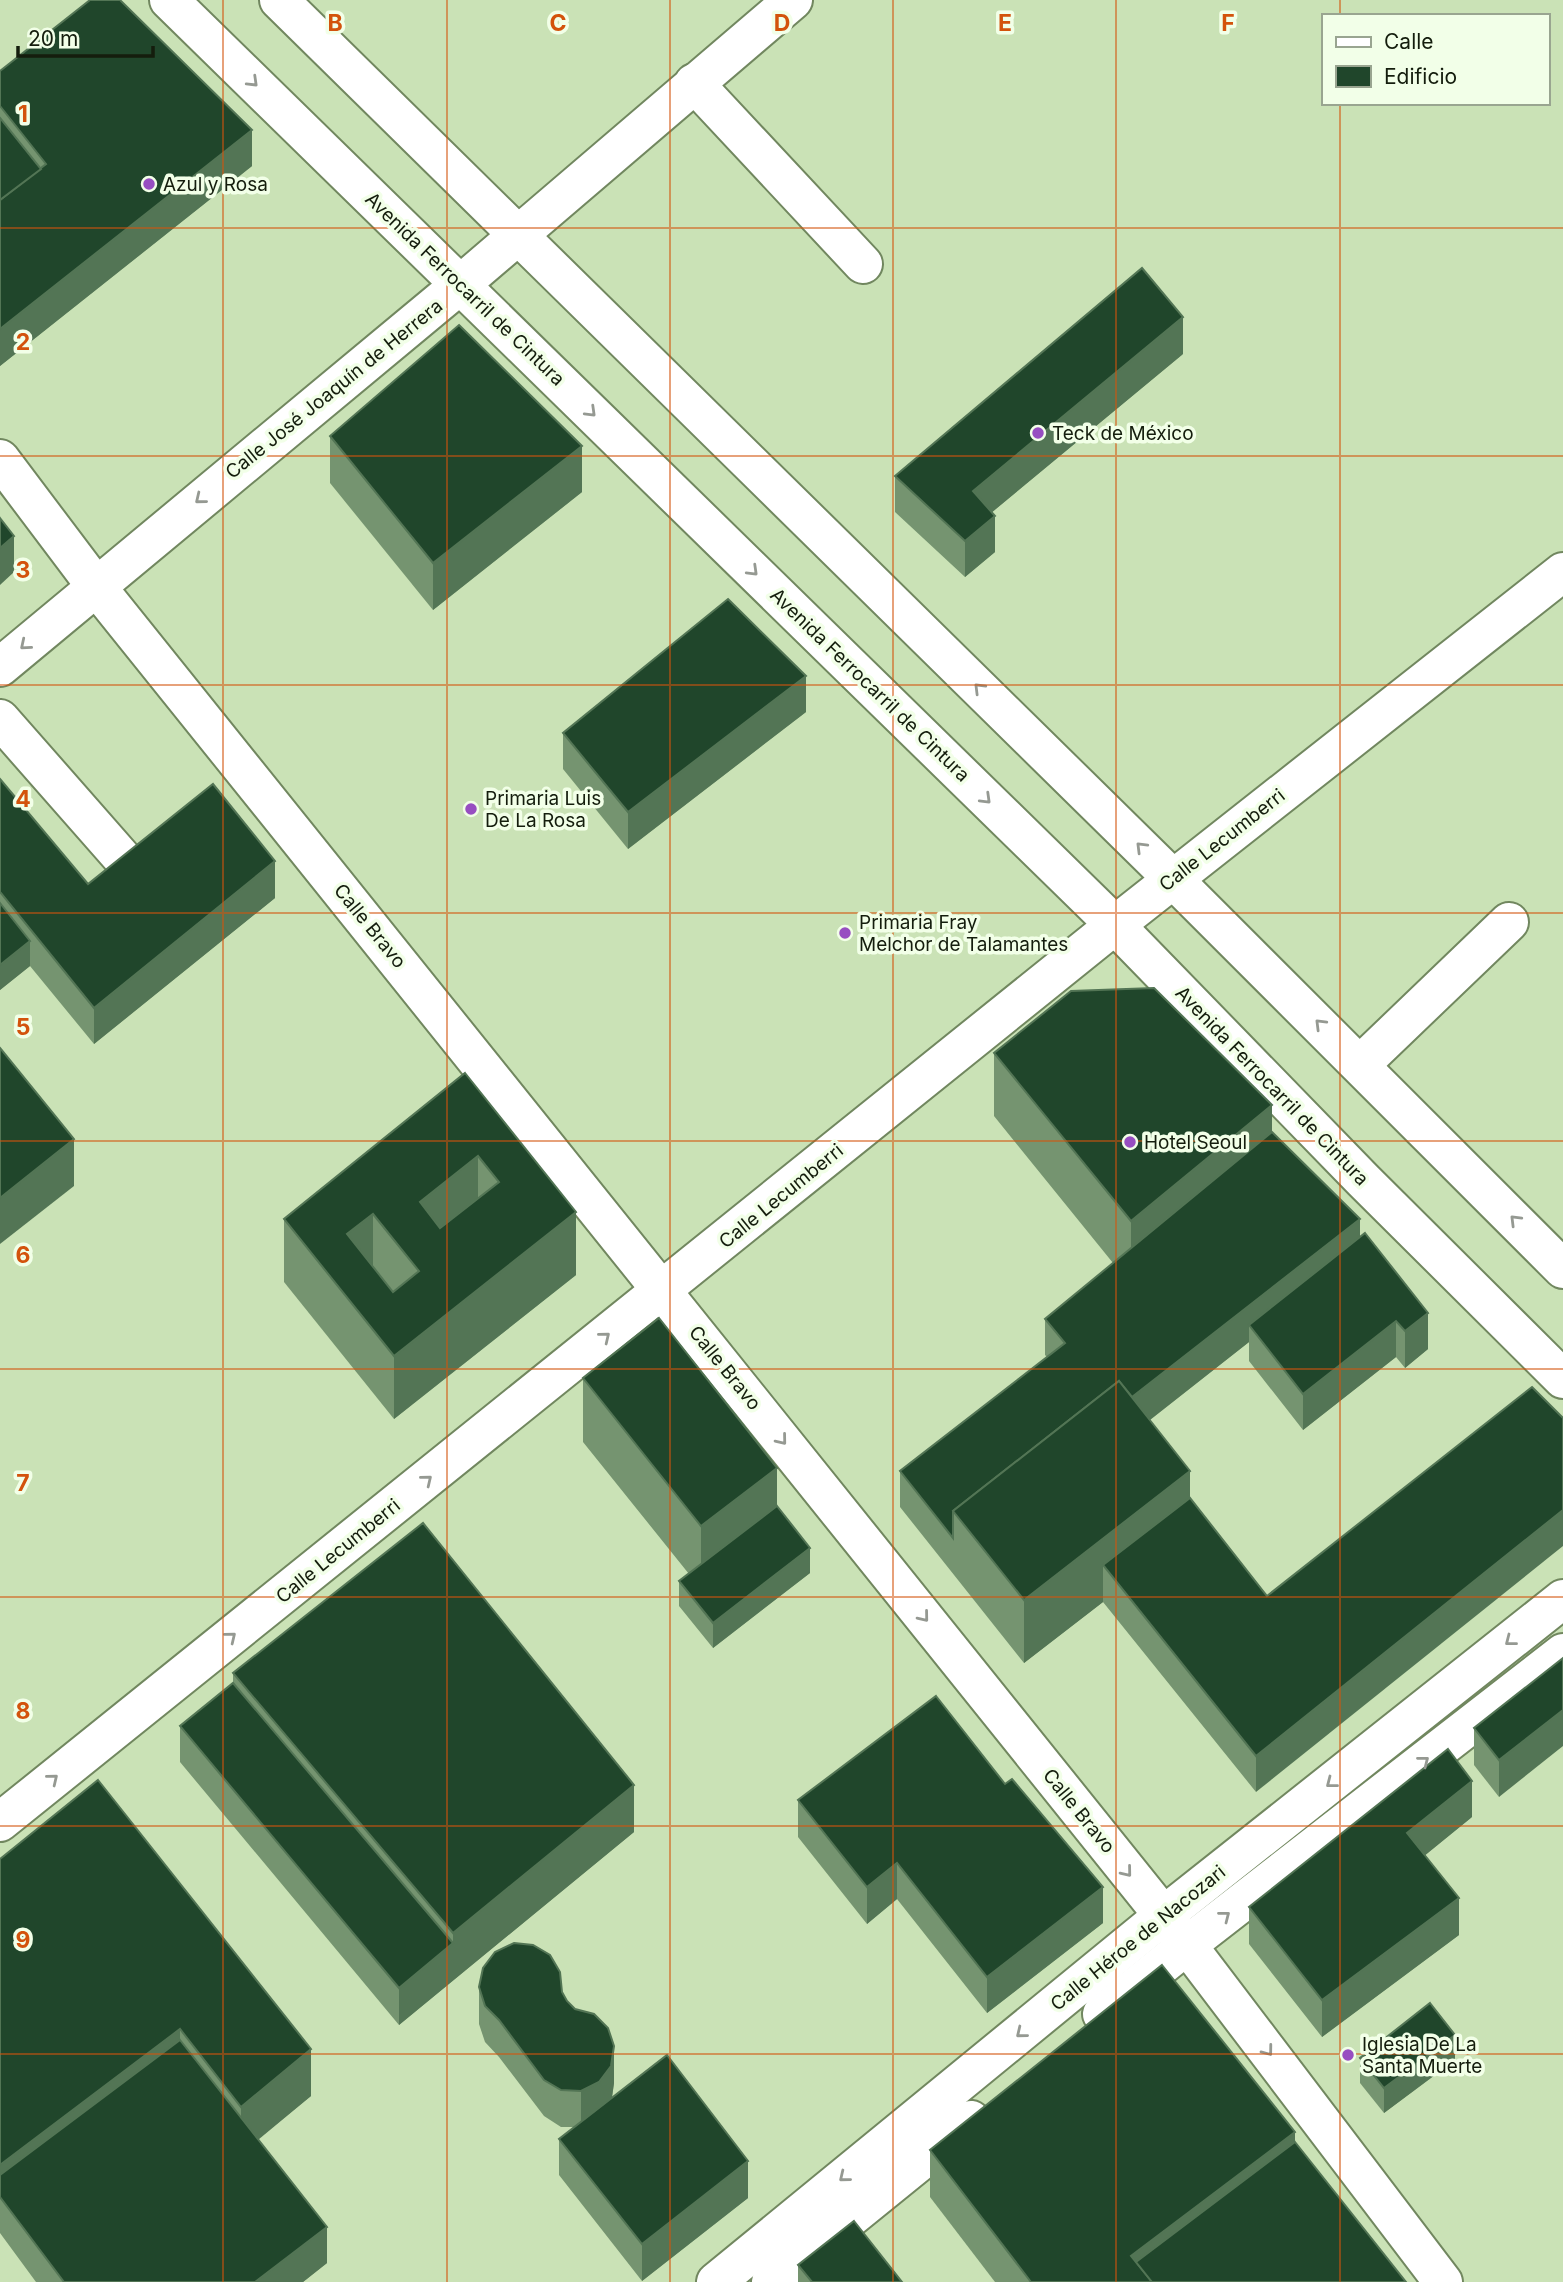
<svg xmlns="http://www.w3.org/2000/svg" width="1563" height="2282" font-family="Inter,sans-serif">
  <rect width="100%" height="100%" fill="#cae2b6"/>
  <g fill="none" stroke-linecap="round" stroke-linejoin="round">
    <defs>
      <g id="minor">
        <polyline points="169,0 1115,925 1363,1180 1563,1379"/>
        <polyline points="279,0 1173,879 1563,1269"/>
        <polyline points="694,83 863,264"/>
        <polyline points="0,459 95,585 1187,1945 1443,2282"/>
        <polyline points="0,667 461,284 793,0"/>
        <polyline points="0,719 123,859"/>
        <polyline points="1361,1064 1509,922"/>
        <polyline points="0,1822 1115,925 1563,572"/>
        <polyline points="1102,2014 1187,1945 1563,1653"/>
        <polyline points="716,2282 1163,1916 1563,1599"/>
        <polyline points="771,2282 971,2120"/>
      </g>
    </defs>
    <use href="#minor" stroke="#71875f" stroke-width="42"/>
    <use href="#minor" stroke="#fff" stroke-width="38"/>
  </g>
  <g fill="#759470">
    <polygon points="0,71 252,166 0,366"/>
    <polygon points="1183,354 992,512 995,552 965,577 895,512 895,476"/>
    <polygon points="330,436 582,492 433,610 330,483"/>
    <polygon points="806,712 628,849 563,769 563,733"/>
    <polygon points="0,779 88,884 275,898 94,1044 30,966 0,990"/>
    <polygon points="994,1053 1272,1132 1360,1237 1428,1349 1405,1368 1396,1357 1303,1430 1249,1361 1249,1342 1150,1420 1190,1498 1267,1596 1256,1792 1103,1602 1024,1663 900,1507 900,1471 1047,1357 1045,1355 1045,1319 1113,1263 994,1116"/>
    <polygon points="465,1073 576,1275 394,1419 284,1282 284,1219"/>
    <polygon points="583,1378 777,1506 810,1573 713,1648 679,1606 679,1581 689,1574 583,1442"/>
    <polygon points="1563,1658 1499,1797 1474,1765 1474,1728"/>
    <polygon points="233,1673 634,1832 399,2025 180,1762 180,1726 233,1683"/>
    <polygon points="798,1800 1103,1923 987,2013 897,1899 867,1924 798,1837"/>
    <polygon points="1472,1817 1425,1855 1459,1935 1322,2037 1249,1944 1249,1907"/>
    <polygon points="0,1859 311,2096 258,2139 327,2263 303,2282 36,2282 0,2233"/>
    <polygon points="479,1987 562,1992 614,2083 612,2098 748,2198 642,2281 559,2175 559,2139 574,2127 561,2127 544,2116 499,2057 485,2042 479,2024"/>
    <polygon points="1360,2058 1455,2060 1384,2113 1360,2083"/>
    <polygon points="1295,2142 1406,2282 995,2282 930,2197 930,2150"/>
    <polygon points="798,2265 902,2282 798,2282"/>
  </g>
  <g fill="#537555">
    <polygon points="252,130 252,166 0,366 0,329"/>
    <polygon points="1183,317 1183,354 973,528 973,491"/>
    <polygon points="582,446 582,492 433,610 433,563"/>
    <polygon points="995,516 995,552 965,577 965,541"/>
    <polygon points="14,536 14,572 0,585 0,548"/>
    <polygon points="806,676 806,712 628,849 628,812"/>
    <polygon points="275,861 275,898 94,1044 94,1008"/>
    <polygon points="30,941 30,966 0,990 0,965"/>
    <polygon points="1272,1105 1272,1168 1131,1284 1131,1221"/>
    <polygon points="74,1139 74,1186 0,1244 0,1198"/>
    <polygon points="478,1156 478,1219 420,1265 420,1202"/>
    <polygon points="576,1212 576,1275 394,1419 394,1356"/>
    <polygon points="373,1214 373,1277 347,1234"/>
    <polygon points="1360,1219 1360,1255 1249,1325 1249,1342 984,1550 966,1527"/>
    <polygon points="1428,1313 1428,1349 1405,1368 1405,1331"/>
    <polygon points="1396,1321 1396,1357 1303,1430 1303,1394"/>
    <polygon points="777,1468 777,1531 701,1590 701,1526"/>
    <polygon points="1190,1471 1190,1535 1103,1565 1103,1602 1024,1663 1024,1600"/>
    <polygon points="1563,1510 1563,1546 1256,1792 1256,1756"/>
    <polygon points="810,1548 810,1573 713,1648 713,1623"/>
    <polygon points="1563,1710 1563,1746 1499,1797 1499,1760"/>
    <polygon points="1472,1781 1472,1817 1407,1870 1407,1833"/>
    <polygon points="634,1785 634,1832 399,2025 399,1988 453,1943 453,1933"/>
    <polygon points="897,1863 897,1899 867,1924 867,1887"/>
    <polygon points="1103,1887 1103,1923 987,2013 987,1977"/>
    <polygon points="1459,1898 1459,1935 1322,2037 1322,2000"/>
    <polygon points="180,2029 180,2076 0,2197 0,2165"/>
    <polygon points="1455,2035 1455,2060 1384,2113 1384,2088"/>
    <polygon points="614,2046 614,2083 611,2103 581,2128 581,2091"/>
    <polygon points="311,2049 311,2096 241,2154 241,2107"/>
    <polygon points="1295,2132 1295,2178 1143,2282 1131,2256"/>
    <polygon points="748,2161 748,2198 642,2281 642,2244"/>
    <polygon points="327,2227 327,2263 303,2282 255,2282"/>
  </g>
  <g fill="#20462b" stroke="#537555" stroke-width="2" fill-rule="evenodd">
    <polygon points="90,0 120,0 252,130 0,329 0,200 46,164 0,106 0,71"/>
    <polygon points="0,118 41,169 0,200"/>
    <polygon points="1142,268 1183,317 973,491 995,516 965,541 895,476"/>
    <polygon points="459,325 582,446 433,563 330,436"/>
    <polygon points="0,518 14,536 0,548"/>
    <polygon points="728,599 806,676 628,812 563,733"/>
    <polygon points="0,779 88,884 213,784 275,861 94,1008 0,892"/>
    <polygon points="0,903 30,941 0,965"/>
    <polygon points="1154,988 1272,1105 1131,1221 994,1053 1071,991"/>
    <polygon points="0,1048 74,1139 0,1198"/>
    <path d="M465,1073L576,1212L394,1356L284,1219ZM478,1156L499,1182L440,1228L420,1202ZM373,1214L419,1271L393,1292L347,1234Z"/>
    <polygon points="1272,1132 1360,1219 1132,1397 1119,1381 953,1511 953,1538 900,1471 1065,1343 1045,1319"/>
    <polygon points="1365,1233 1428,1313 1405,1331 1396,1321 1303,1394 1249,1325"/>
    <polygon points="659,1318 777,1468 701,1526 583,1378"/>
    <polygon points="1119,1381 1190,1471 1024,1600 953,1511"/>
    <polygon points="1532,1387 1563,1418 1563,1510 1256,1756 1103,1565 1190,1498 1267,1596"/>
    <polygon points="777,1506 810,1548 713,1623 679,1581"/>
    <polygon points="423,1523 634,1785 453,1933 233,1673"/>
    <polygon points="1563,1658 1563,1710 1499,1760 1474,1728"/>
    <polygon points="233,1683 453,1943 399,1988 180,1726"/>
    <polygon points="936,1696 1005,1784 1012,1779 1103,1887 987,1977 897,1863 867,1887 798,1800"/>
    <polygon points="1448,1749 1472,1781 1407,1833 1459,1898 1322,2000 1249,1907"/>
    <polygon points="98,1780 311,2049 241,2107 180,2029 0,2165 0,1859"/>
    <polygon points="514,1943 533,1945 550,1955 560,1972 562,1992 567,2001 575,2009 594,2014 608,2028 614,2046 611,2066 599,2082 581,2091 561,2090 544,2080 499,2020 485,2006 479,1987 483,1968 495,1952"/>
    <polygon points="1162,1965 1295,2132 1131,2256 1152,2282 1031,2282 930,2150"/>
    <polygon points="1430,2003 1455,2035 1384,2088 1360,2058"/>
    <polygon points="180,2040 327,2227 255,2282 64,2282 0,2197 0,2175"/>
    <polygon points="667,2055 748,2161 642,2244 559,2139"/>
    <polygon points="1295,2142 1406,2282 1152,2282 1136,2262"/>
    <polygon points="854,2221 902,2282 812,2282 798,2265"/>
  </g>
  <defs><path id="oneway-chevron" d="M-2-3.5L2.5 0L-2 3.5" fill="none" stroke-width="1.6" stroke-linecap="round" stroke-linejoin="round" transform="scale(1.75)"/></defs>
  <g stroke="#959992">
    <use href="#oneway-chevron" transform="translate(253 82) rotate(44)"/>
    <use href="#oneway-chevron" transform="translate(591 412) rotate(44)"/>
    <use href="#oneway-chevron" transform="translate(200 499) rotate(141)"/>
    <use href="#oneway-chevron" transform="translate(753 571) rotate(44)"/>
    <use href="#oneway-chevron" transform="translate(25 645) rotate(140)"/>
    <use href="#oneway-chevron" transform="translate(979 688) rotate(-135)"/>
    <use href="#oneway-chevron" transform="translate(986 799) rotate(44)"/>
    <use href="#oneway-chevron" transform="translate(1141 847) rotate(-135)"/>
    <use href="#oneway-chevron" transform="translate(1320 1024) rotate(-135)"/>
    <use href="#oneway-chevron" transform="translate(1515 1220) rotate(-135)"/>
    <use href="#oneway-chevron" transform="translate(605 1337) rotate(-39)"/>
    <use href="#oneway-chevron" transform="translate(782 1440) rotate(51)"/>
    <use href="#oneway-chevron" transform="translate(427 1480) rotate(-39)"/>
    <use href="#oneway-chevron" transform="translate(924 1617) rotate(51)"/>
    <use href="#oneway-chevron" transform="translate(231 1637) rotate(-39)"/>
    <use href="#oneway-chevron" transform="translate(1510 1641) rotate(142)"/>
    <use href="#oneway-chevron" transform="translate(1424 1761) rotate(-38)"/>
    <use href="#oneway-chevron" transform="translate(53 1779) rotate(-39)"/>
    <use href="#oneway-chevron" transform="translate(1331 1783) rotate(142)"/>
    <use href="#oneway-chevron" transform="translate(1127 1872) rotate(51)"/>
    <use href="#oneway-chevron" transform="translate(1225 1916) rotate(-38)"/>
    <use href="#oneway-chevron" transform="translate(1021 2033) rotate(141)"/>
    <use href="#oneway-chevron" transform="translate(1268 2051) rotate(53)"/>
    <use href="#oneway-chevron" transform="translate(844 2177) rotate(141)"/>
  </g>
  <path fill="none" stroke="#d3530c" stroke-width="2" stroke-opacity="0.55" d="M223,0V2282M447,0V2282M670,0V2282M893,0V2282M1116,0V2282M1340,0V16M1340,103V2282M0,228H1563M0,456H1563M0,685H1563M0,913H1563M0,1141H1563M0,1369H1563M0,1597H1563M0,1826H1563M0,2054H1563"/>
  <g fill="#974ec1" stroke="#f2ffe8" stroke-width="2.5">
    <circle cx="149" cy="184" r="7"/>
    <circle cx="1038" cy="433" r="7"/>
    <circle cx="471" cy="809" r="7"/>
    <circle cx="845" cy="933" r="7"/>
    <circle cx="1130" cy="1142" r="7"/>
    <circle cx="1348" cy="2055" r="7"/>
  </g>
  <g text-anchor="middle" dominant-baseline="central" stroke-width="7" stroke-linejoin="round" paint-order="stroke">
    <g font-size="19" fill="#141d0d" stroke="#f2ffe8" text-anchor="start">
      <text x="163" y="184">Azul y Rosa</text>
      <text x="1052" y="433">Teck de México</text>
      <text x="485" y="798">Primaria Luis<tspan x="485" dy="22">De La Rosa</tspan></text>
      <text x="859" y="922">Primaria Fray<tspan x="859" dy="22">Melchor de Talamantes</tspan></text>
      <text x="1144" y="1142">Hotel Seoul</text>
      <text x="1362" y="2044">Iglesia De La<tspan x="1362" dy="22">Santa Muerte</tspan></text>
    </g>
    <g font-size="19" fill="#141d0d" stroke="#f2ffe8">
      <text transform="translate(465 289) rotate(44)">Avenida Ferrocarril de Cintura</text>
      <text transform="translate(334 389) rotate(-39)">Calle José Joaquín de Herrera</text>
      <text transform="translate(870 685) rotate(44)">Avenida Ferrocarril de Cintura</text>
      <text transform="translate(1222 840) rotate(-38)">Calle Lecumberri</text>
      <text transform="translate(370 926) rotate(51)">Calle Bravo</text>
      <text transform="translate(1272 1086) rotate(46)">Avenida Ferrocarril de Cintura</text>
      <text transform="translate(781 1196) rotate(-39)">Calle Lecumberri</text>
      <text transform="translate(725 1368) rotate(51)">Calle Bravo</text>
      <text transform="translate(338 1551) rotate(-39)">Calle Lecumberri</text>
      <text transform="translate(1079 1811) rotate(51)">Calle Bravo</text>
      <text transform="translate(1138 1938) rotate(-39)">Calle Héroe de Nacozari</text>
    </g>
  </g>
  <g font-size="23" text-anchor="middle" font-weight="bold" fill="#d3530c" stroke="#f2ffe8" stroke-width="7" stroke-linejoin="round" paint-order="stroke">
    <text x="335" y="31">B</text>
    <text x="558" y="31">C</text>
    <text x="782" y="31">D</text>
    <text x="1005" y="31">E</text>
    <text x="1228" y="31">F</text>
    <text x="23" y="122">1</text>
    <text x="23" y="350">2</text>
    <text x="23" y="578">3</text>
    <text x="23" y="807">4</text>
    <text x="23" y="1035">5</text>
    <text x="23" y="1263">6</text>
    <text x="23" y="1491">7</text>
    <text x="23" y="1719">8</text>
    <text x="23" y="1948">9</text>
  </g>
  <rect x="1322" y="14" width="228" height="91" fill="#f2ffe8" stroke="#99a590" stroke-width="2"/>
  <rect x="1336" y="37" width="35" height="10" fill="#ffffff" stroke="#99a590" stroke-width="2"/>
  <text x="1384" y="49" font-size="21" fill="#141d0d">Calle</text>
  <rect x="1336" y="66" width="35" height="21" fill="#20462b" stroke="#99a590" stroke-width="2"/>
  <text x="1384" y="84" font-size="21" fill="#141d0d">Edificio</text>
  <path d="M18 46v10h135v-10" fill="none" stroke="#141d0d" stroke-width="3.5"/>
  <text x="28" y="46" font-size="21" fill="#141d0d" stroke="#f2ffe8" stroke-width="5" paint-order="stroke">20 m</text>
</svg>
